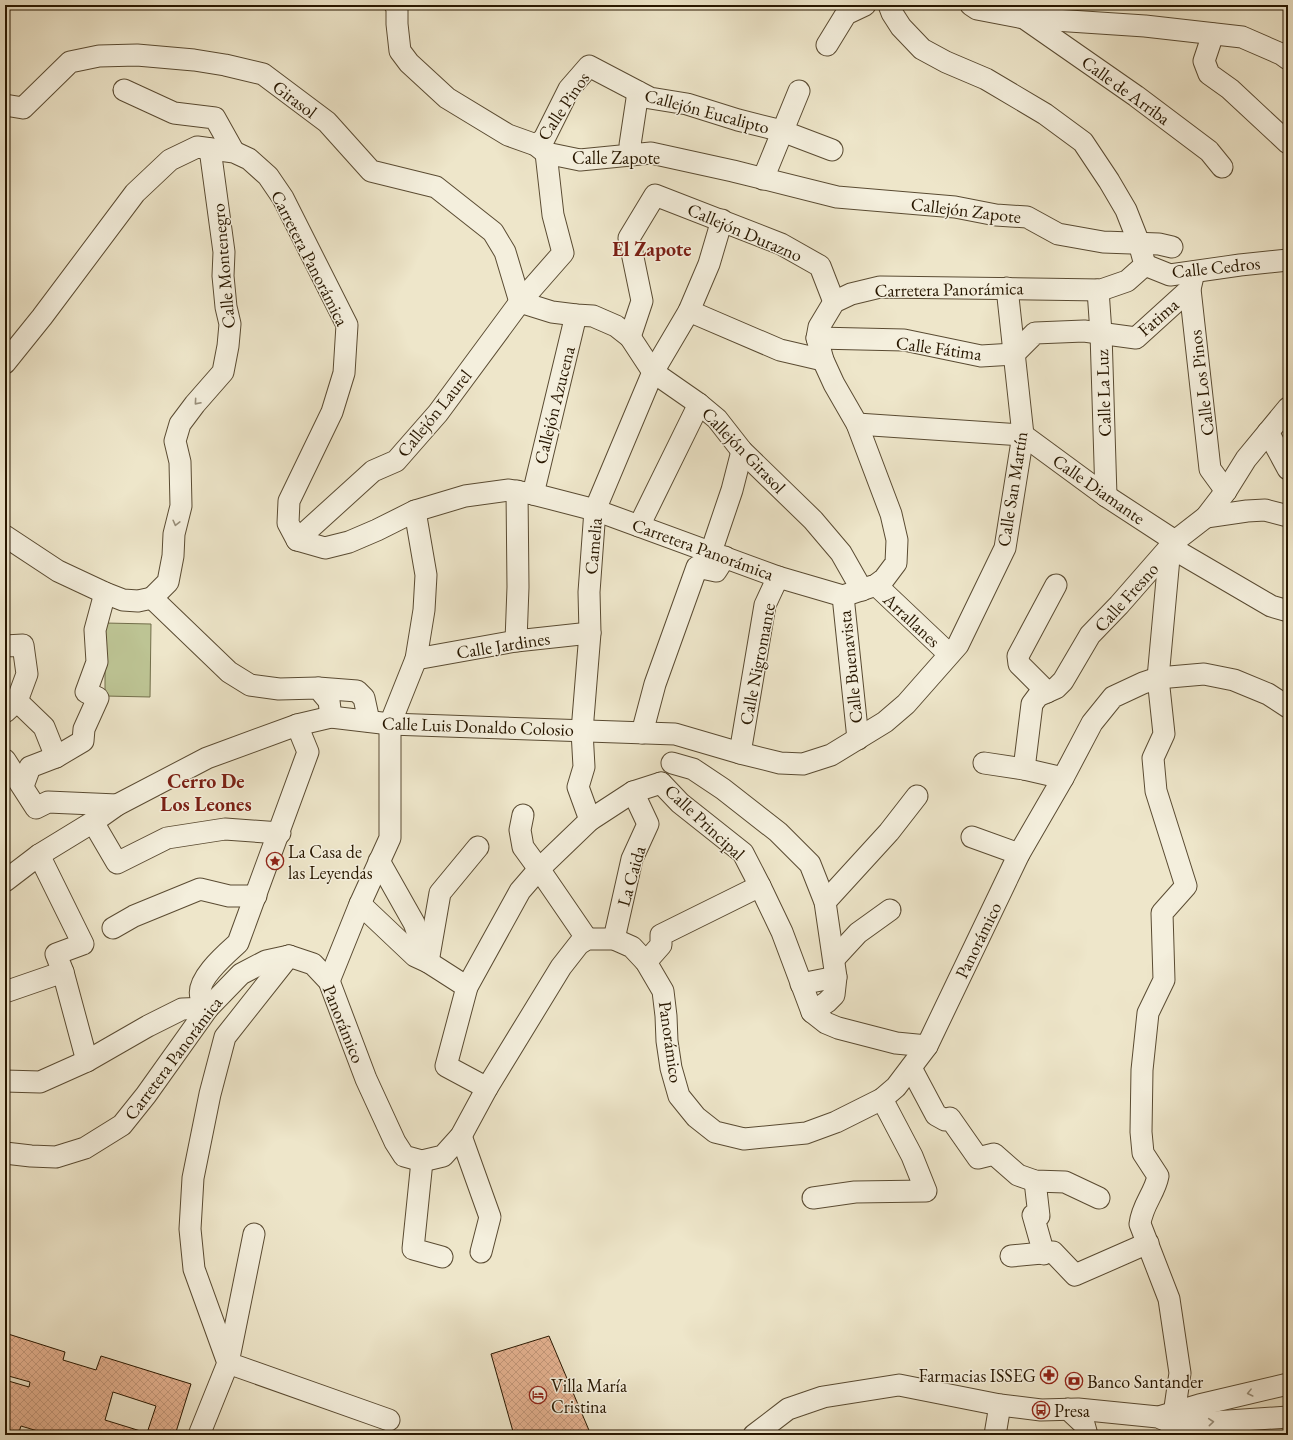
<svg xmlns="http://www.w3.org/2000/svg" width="1293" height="1440" font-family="'EB Garamond',serif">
  <defs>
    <pattern id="building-cross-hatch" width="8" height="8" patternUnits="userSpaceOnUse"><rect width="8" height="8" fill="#e7b493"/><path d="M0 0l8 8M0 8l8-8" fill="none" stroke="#c69a7d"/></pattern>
  </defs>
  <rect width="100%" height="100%" fill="#eee6ca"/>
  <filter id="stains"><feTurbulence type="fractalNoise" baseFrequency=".005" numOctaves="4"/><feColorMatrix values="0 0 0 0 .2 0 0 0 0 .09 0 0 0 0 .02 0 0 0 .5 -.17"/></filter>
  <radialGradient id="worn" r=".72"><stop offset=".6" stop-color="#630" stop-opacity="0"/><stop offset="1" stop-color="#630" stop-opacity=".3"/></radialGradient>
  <polygon fill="#bdc494" stroke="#726e4a" points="105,623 151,624 150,697 105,696"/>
  <g fill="url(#building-cross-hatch)" stroke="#281700" fill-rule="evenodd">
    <path d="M5,1333L65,1352L63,1360L96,1370L101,1356L191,1384L175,1435H51L21,1426L18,1435H5V1380L29,1387L30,1382L5,1375ZM113,1392L156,1406L147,1433L105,1420Z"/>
    <polygon points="549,1336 591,1435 514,1435 491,1354"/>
  </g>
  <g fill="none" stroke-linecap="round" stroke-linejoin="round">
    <defs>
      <g id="minor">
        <polyline points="395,5 397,7 397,24 400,51 409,63 447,98 508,135 536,145 546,153 580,160 651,153 733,171 837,197 955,207 996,215 1027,217 1058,234 1103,242 1159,244 1172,247"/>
        <polyline points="971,5 977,9 1024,18 1145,26 1242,37 1281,54 1288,59"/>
        <polyline points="1024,18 1136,96 1209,151 1222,167"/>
        <polyline points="1213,34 1204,61 1209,74 1230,89 1288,143"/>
        <polyline points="827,45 846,14 865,5"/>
        <polyline points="124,90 174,113 215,118 234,152"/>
        <polyline points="5,105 23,108 70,62 99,56 137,55 194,60 225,65 263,74 327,122 371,171 436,187 493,232 505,252 520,302"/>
        <polyline points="536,145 544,139 569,89 589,66 650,98 687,104 738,120 782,131 832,150"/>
        <polyline points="635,154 630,145 638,92"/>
        <polyline points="763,179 799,91"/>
        <polyline points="1145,265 1170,275 1240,265 1288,260"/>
        <polyline points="1194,272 1190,289 1210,469 1226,491"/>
        <polyline points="1098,290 1101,333 1106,496"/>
        <polyline points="520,302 552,312 576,315 593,316 616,326 630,337 653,372 699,404 717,419 742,451 813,520 841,553 862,590"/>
        <polyline points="689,311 780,350 823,360"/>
        <polyline points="630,337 642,301 629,238 655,195 781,244 820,266 834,302"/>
        <polyline points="817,338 904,340 981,356 1014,354 1035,333 1084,331 1136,338 1190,289"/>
        <polyline points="5,363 42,317 135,193 170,160 197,147 234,152 249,159 268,176 283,198 347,325 344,373 332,412 289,501 288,523 297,540 325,548 349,542 377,530 415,511 465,496 509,490 533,494 595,510 778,577 843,596 876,585 884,579 896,563 897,540 891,514 857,424 834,384 823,360 817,338 819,327 834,302 851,294 880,287 1101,290 1127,281 1145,265 1139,243 1126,210 1109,181 1083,142 1045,114 986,79 946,62 922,49 901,27 892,13 889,5"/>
        <polyline points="857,424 1023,435"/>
        <polyline points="1268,432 1288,469"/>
        <polyline points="1023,435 1106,496 1175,541"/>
        <polyline points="533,494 576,315"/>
        <polyline points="1206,517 1247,511 1265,510 1288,516"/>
        <polyline points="639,526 699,404"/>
        <polyline points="5,536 58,571 105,593 123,600 138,601 152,598"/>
        <polyline points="297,540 373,471 396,461 438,413 520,302 563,253 553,215 546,153"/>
        <polyline points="711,552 732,490 742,451"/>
        <polyline points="876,585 949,654"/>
        <polyline points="843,596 858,739"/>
        <polyline points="152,598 168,582 173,556 174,534 181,506 180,462 175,441 180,424 195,404 223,372 228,346 230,324 226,307 223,276 224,252 210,149"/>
        <polyline points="152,598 229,672 250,685 279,689 318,688 329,701 331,717"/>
        <polyline points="516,641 518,587 517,491"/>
        <polyline points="5,646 23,645 27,674 17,701 5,712"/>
        <polyline points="416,659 516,641 590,633"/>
        <polyline points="318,688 357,691 364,698 369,721"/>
        <polyline points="1047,692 1019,664 1018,656 1056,585"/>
        <polyline points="5,700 17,701 44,727 56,757"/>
        <polyline points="642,733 655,684 697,567 716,571 725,557"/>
        <polyline points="740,753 765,605 778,577"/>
        <polyline points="5,760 36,808 48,802 117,805"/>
        <polyline points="672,763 693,769 723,789 778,832 810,864 825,902 836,977 834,995 827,1002 812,1012"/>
        <polyline points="984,763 1024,769 1063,778"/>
        <polyline points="1024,769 1032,704 1038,696 1056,688 1063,681 1090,635 1119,605 1175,541 1206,517 1226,491 1246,459 1288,408"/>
        <polyline points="661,783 680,803 743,853 760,886 782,932 812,1012 826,1023 838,1028 896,1043 927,1046"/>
        <polyline points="23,786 30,767 56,757 83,741 84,729 98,698 86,692 97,662 95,630 105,593"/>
        <polyline points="523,815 520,830 523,847 539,869 587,939"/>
        <polyline points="590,820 578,787 584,767 582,731 590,633 589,592 595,510 653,372 689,311 709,264 722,220"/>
        <polyline points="93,822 117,863 167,838 225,829 280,833"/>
        <polyline points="972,837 1019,854"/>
        <polyline points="39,855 83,944 56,954 63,972 87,1061"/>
        <polyline points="379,861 414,923 428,962 467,987"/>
        <polyline points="5,881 39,855 93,822 117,805 207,758 297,725 331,717 390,724 675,734 740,753 780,763 803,764 831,755 885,722 906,704 958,645 1005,548 1023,435 1007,288"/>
        <polyline points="825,902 889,832 917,796"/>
        <polyline points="360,904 415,956 428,962 440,893 478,847"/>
        <polyline points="113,928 134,916 200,889 229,896 256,896"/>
        <polyline points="614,939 632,859 648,824 633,792"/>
        <polyline points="289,956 313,964 329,981 366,1079 395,1142 404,1156 422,1161 443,1156 461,1136 487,1088 561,967 579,944 587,939 614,939 632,947 646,962 663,991 666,1016 667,1041 671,1068 679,1096 696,1117 715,1132 744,1139 806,1133 836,1122 882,1099 896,1087 927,1046 1019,854 1063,778 1092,723 1113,697 1143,683 1158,678 1204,674 1234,680 1268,694 1288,707"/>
        <polyline points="834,959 858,933 890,910"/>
        <polyline points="646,962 661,945 661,935 760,886"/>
        <polyline points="329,981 360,904 390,838 390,724 416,659 424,610 426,575 415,511"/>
        <polyline points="801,984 836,977"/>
        <polyline points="5,992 63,972"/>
        <path d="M208,1008C206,1005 202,1001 201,997C195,980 227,953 238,943L308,752L297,725"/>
        <polyline points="911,1068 936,1115 945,1120 950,1118 978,1158 994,1154 1018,1175 1035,1181 1065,1182 1099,1198"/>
        <polyline points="5,1081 40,1082 87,1061 148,1026 182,1009 208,1008"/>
        <polyline points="487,1088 446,1066 467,987 520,891 539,869 590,820 633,792 661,783"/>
        <polyline points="461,1136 490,1217 481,1252"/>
        <polyline points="5,1153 31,1156 56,1157 85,1148 122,1125 146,1095 208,1008 241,974 266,961 289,956"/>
        <polyline points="422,1161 413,1249 442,1257"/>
        <polyline points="1035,1181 1039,1216 1033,1215 1044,1254"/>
        <polyline points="813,1198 855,1192 926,1191 912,1156 882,1099"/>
        <polyline points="254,1234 228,1363 389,1420"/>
        <polyline points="1011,1256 1053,1252 1075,1275 1148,1243"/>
        <polyline points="1068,1409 1084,1424 1087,1435"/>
        <polyline points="1162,1416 1199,1405 1288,1384"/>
        <polyline points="199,1435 228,1363 194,1269 190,1229 193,1178 210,1094 225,1037 289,956"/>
        <polyline points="754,1435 788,1409 823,1397 899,1385 1000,1405 1041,1410 1078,1409 1158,1417 1172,1423 1199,1423 1288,1417"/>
        <polyline points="995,1435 1000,1405"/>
        <path d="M1171,1435L1180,1373L1169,1299L1140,1224C1142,1205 1155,1193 1158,1176L1143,1153L1141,1132L1142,1070L1148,1013L1164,980L1162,913L1186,886L1156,791L1153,758L1164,734L1158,678L1170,547L1271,606L1288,611"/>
      </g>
    </defs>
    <use href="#minor" stroke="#5a4b32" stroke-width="23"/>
    <use href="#minor" stroke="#f4efdd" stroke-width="21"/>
  </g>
  <defs><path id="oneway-chevron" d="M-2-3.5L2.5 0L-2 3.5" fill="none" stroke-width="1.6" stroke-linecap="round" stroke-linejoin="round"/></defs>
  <g stroke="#988e7a">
    <use href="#oneway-chevron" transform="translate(197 402) rotate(131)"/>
    <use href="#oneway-chevron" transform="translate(176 523) rotate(104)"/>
    <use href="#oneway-chevron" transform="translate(1250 1393) rotate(166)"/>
    <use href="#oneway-chevron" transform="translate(1211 1422) rotate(-5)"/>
  </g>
  <defs>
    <symbol id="sight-ring" viewBox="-11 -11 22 22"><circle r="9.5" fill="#f4efdd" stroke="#8f2418" stroke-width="1.5"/><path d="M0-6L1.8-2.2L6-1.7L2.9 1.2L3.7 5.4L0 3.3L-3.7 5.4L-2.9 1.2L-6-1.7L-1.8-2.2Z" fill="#8f2418"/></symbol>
    <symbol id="pharmacy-ring" viewBox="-11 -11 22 22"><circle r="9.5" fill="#f4efdd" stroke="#8f2418" stroke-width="1.5"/><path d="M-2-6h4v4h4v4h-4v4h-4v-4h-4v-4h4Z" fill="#8f2418"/></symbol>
    <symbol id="bank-ring" viewBox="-11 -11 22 22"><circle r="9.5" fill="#f4efdd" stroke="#8f2418" stroke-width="1.5"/><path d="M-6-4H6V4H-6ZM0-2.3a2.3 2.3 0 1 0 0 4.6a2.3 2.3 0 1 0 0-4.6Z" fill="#8f2418"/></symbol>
    <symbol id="hotel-ring" viewBox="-11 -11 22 22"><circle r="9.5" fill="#f4efdd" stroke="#8f2418" stroke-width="1.5"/><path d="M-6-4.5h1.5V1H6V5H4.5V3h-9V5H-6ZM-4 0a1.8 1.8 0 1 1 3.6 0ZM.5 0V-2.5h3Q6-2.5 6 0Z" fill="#8f2418"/></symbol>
    <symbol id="bus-ring" viewBox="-11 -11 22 22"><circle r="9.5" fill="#f4efdd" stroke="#8f2418" stroke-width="1.5"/><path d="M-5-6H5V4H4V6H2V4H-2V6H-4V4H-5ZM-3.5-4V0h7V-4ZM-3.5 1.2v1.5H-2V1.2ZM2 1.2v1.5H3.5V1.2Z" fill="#8f2418"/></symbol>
  </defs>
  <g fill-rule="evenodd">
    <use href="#sight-ring" x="265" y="851" width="20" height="20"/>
    <use href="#pharmacy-ring" x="1039" y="1365" width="20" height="20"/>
    <use href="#bank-ring" x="1064" y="1371" width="20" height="20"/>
    <use href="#hotel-ring" x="528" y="1385" width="20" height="20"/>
    <use href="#bus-ring" x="1031" y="1400" width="20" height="20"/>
  </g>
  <g text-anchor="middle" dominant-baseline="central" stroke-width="3" stroke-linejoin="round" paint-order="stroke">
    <g font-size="18" fill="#281700" stroke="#f4efdd">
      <text transform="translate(1126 90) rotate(36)">Calle de Arriba</text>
      <text transform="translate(295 99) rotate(37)">Girasol</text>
      <text transform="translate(563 106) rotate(-56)">Calle Pinos</text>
      <text transform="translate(707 111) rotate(15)">Callejón Eucalipto</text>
      <text x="616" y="157">Calle Zapote</text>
      <text transform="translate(966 210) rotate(7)">Callejón Zapote</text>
      <text transform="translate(745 232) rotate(23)">Callejón Durazno</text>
      <text transform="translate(310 258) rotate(63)">Carretera Panorámica</text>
      <text transform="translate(223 266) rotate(-95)">Calle Montenegro</text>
      <text transform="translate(1216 267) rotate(-6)">Calle Cedros</text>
      <text transform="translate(949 289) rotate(-1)">Carretera Panorámica</text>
      <text transform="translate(1158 317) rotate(-41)">Fatima</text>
      <text transform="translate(939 348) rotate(8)">Calle Fátima</text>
      <text transform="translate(1201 383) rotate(-97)">Calle Los Pinos</text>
      <text transform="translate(1103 393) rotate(-92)">Calle La Luz</text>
      <text transform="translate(554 405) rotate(-76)">Callejón Azucena</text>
      <text transform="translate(434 413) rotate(-51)">Callejón Laurel</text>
      <text transform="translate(744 450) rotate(46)">Callejón Girasol</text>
      <text transform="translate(1012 489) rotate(-81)">Calle San Martín</text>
      <text transform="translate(1099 489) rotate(35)">Calle Diamante</text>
      <text transform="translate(593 546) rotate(-85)">Camelia</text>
      <text transform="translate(703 549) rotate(20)">Carretera Panorámica</text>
      <text transform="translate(1126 597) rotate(-48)">Calle Fresno</text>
      <text transform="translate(912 620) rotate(43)">Arrallanes</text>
      <text transform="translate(503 645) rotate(-9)">Calle Jardines</text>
      <text transform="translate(757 664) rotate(-79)">Calle Nigromante</text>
      <text transform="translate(850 667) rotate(-96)">Calle Buenavista</text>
      <text transform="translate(478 726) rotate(2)">Calle Luis Donaldo Colosio</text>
      <text transform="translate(705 822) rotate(43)">Calle Principal</text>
      <text transform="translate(631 876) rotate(-74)">La Caida</text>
      <text transform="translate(978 940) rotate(-64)">Panorámico</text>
      <text transform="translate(344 1024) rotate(68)">Panorámico</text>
      <text transform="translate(671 1042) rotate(82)">Panorámico</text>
      <text transform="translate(173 1058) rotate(-53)">Carretera Panorámica</text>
    </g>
    <g font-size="18" fill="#281700" stroke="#f4efdd" text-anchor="start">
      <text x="288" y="851">La Casa de<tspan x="288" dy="21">las Leyendas</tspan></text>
      <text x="1036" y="1375" text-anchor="end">Farmacias ISSEG</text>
      <text x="1087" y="1381">Banco Santander</text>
      <text x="551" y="1385">Villa María<tspan x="551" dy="21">Cristina</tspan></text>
      <text x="1054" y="1410">Presa</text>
    </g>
    <g font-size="20" font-weight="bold" fill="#7a1f14" stroke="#f4efdd">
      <text x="652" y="249">El Zapote</text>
      <text x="206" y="781">Cerro De<tspan x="206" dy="23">Los Leones</tspan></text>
    </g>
  </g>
  <rect width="1293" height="1440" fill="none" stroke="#eee6ca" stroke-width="20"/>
  <rect x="6" y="6" width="1281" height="1428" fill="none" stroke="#281700" stroke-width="2"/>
  <rect x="10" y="10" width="1273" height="1420" fill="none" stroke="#281700"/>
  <rect width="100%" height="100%" filter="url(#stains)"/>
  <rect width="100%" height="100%" fill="url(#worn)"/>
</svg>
